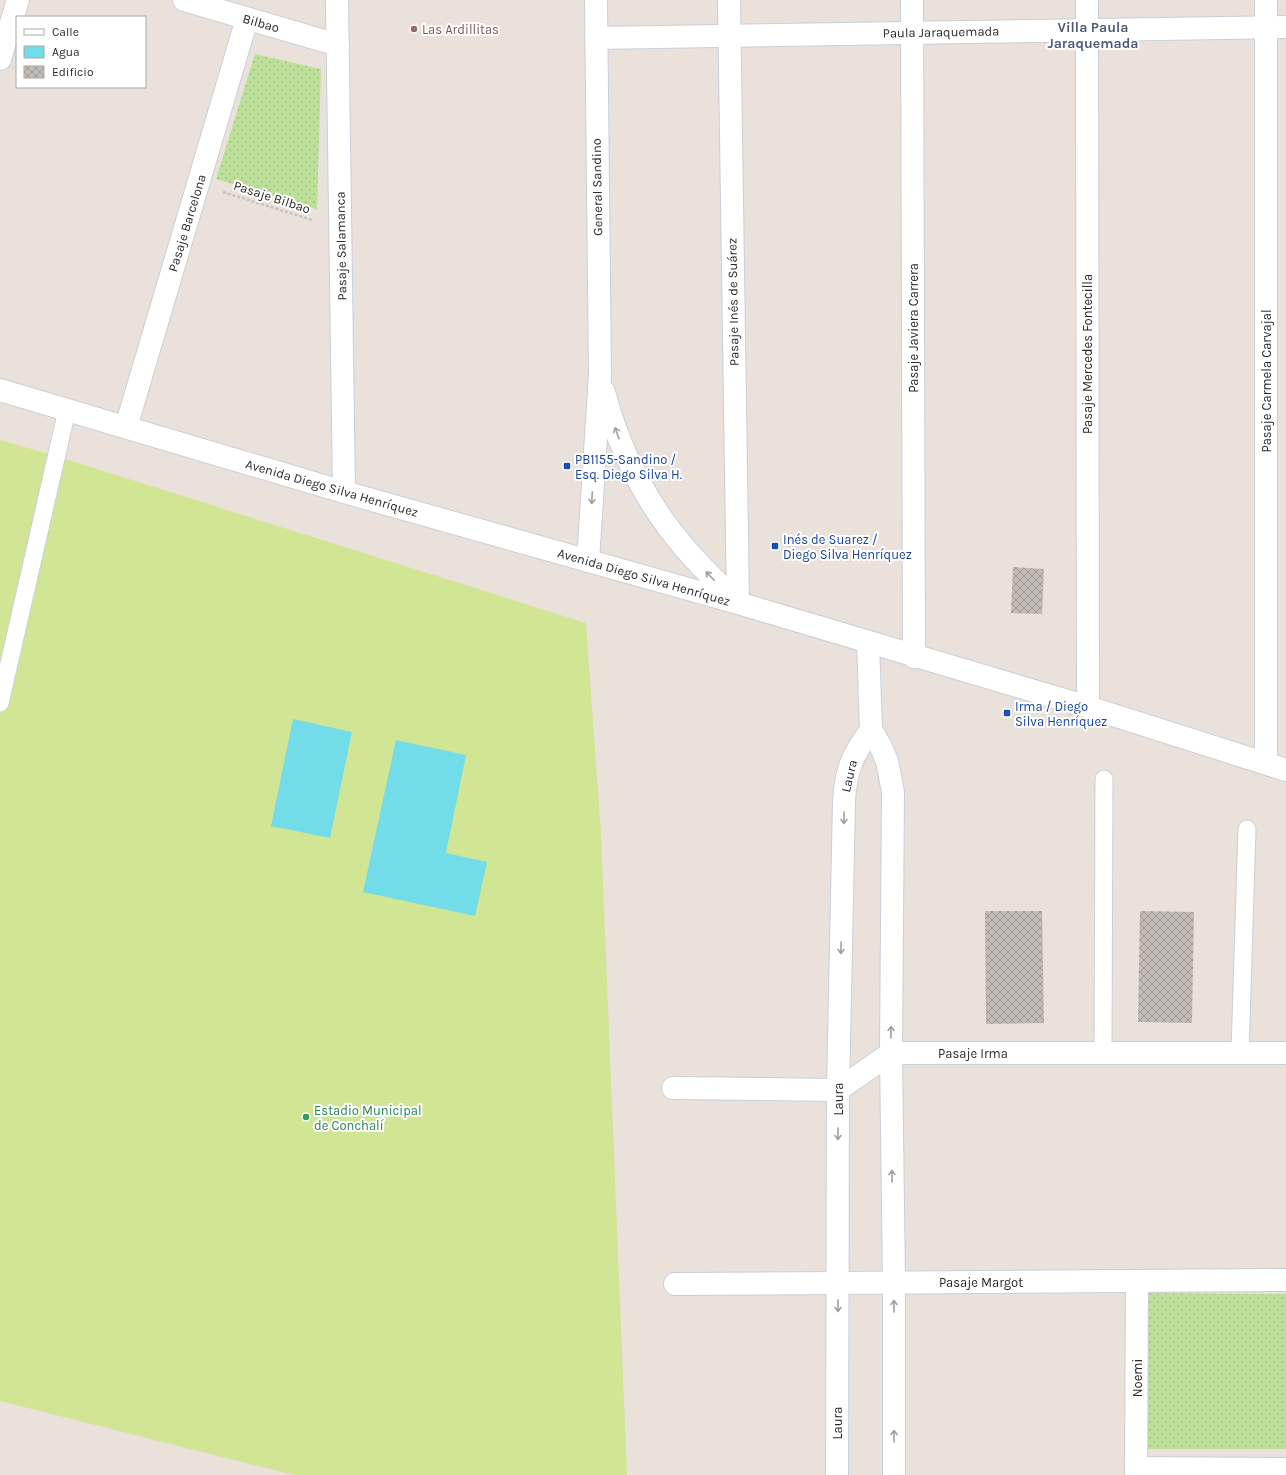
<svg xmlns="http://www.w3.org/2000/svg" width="1286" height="1475" font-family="Karla,sans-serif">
  <defs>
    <pattern id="grass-dots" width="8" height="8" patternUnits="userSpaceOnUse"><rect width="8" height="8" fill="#bcdf99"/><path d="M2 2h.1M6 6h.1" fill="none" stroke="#a2bf84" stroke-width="1.8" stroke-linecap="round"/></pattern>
    <pattern id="building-cross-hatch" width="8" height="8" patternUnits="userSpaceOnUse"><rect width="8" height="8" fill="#c3bcb6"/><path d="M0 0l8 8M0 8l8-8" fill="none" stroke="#9e9994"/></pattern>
  </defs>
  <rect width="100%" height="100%" fill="#eae1db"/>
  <g fill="url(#grass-dots)">
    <polygon points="255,54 321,69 317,209 216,179"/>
    <polygon points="1143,1293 1286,1294 1286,1449 1143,1449"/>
  </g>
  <polygon fill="#d1e695" points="0,440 56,456 586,623 601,833 627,1475 294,1475 0,1401"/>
  <g fill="#72dce9">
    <polygon points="293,719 352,732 330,838 271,826"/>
    <polygon points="396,740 466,755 446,853 487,862 475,916 363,892"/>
  </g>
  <g fill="url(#building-cross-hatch)">
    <polygon points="1013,567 1044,569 1042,614 1011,613"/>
    <polygon points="985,911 1042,911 1044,1023 986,1024"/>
    <polygon points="1140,911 1194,912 1192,1023 1138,1022"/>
  </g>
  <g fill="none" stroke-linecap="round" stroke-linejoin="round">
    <defs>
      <g id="lane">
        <polyline points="0,703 67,410"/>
        <polyline points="1103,1053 1104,779"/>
        <polyline points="1240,1053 1247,829"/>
      </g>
      <g id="street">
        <polyline points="184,0 338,45"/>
        <polyline points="337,0 344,492"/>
        <polyline points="729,0 738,603"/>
        <polyline points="912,0 914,657"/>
        <polyline points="1087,0 1088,707"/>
        <polyline points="596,38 1286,27"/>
        <polyline points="0,59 18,0"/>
        <polyline points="126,427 247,19"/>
        <polyline points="868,642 871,730 880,745 887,761 893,792 891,1053 894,1283 894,1475"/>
        <polyline points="1266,763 1266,0"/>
        <polyline points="673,1088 838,1090 891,1053 1286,1053"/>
        <polyline points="675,1284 1286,1280"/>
        <polyline points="1136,1468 1286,1469"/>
        <path d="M837,1475L838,1090L844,801C846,770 852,755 871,730"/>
        <polyline points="1136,1475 1137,1281"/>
      </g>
      <g id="secondary">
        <polyline points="0,390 344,492 738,603 1088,707 1286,770"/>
        <path d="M604,392C619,451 649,509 691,555C705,571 721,586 736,601"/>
        <polyline points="588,561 600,375 596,0"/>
      </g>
    </defs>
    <use href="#lane" stroke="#c9cfda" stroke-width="19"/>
    <use href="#street" stroke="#c9cfda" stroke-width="24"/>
    <use href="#secondary" stroke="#c9cfda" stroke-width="24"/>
    <polyline stroke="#c3c3c3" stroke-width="2.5" stroke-dasharray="3 2" stroke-linecap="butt" points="223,192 312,220"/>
    <use href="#lane" stroke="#fff" stroke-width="17"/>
    <use href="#street" stroke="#fff" stroke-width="22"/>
    <use href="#secondary" stroke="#fff" stroke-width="22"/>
  </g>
  <defs><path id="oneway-shaft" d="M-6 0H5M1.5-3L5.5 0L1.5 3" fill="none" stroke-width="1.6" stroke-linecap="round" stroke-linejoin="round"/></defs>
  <g stroke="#9f9f9f">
    <use href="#oneway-shaft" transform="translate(617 433) rotate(-110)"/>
    <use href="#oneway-shaft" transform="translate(592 498) rotate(93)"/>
    <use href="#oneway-shaft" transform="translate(710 576) rotate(-134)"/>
    <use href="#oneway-shaft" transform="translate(844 818) rotate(91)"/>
    <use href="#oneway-shaft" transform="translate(841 948) rotate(91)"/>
    <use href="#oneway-shaft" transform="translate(891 1032) rotate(-89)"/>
    <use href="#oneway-shaft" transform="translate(838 1134) rotate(90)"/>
    <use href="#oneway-shaft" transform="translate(892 1176) rotate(-91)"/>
    <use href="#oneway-shaft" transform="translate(838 1306) rotate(90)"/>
    <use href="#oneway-shaft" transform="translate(894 1306) rotate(-90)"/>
    <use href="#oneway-shaft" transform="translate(894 1436) rotate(-90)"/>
  </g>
  <circle fill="#8d6e63" stroke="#fff" stroke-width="1.5" cx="414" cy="29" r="4"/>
  <g fill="#1a4fb4" stroke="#fff" stroke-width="1.5">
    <rect x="563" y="462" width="8" height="8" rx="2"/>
    <rect x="771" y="542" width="8" height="8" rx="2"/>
    <rect x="1003" y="709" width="8" height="8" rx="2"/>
  </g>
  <circle fill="#2e9e5b" stroke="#fff" stroke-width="1.5" cx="306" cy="1117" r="4"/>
  <g text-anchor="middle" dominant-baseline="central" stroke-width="4" stroke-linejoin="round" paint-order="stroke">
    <g font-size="13" fill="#292929" stroke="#fff">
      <text transform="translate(261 23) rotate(16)">Bilbao</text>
      <text transform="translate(941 32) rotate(-1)">Paula Jaraquemada</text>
      <text transform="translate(597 187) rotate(-91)">General Sandino</text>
      <text transform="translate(272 197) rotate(18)">Pasaje Bilbao</text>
      <text transform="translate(187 223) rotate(-73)">Pasaje Barcelona</text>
      <text transform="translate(341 246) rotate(-91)">Pasaje Salamanca</text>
      <text transform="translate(733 302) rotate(-91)">Pasaje Inés de Suárez</text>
      <text transform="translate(913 328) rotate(-90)">Pasaje Javiera Carrera</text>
      <text transform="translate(1087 354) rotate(-90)">Pasaje Mercedes Fontecilla</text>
      <text transform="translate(1266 381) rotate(-90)">Pasaje Carmela Carvajal</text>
      <text transform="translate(332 488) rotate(16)">Avenida Diego Silva Henríquez</text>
      <text transform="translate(644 577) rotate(16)">Avenida Diego Silva Henríquez</text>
      <text transform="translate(849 776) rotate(-77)">Laura</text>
      <text x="973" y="1053">Pasaje Irma</text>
      <text transform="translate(838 1099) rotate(-90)">Laura</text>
      <text x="981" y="1282">Pasaje Margot</text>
      <text transform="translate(1137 1378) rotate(-90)">Noemi</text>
      <text transform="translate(837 1423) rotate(-90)">Laura</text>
    </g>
    <g font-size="13" fill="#785e54" stroke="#fff" text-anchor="start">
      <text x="422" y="29">Las Ardillitas</text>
    </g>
    <g font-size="13" fill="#164399" stroke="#fff" text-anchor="start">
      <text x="575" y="459">PB1155-Sandino /<tspan x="575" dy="15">Esq. Diego Silva H.</tspan></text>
      <text x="783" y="539">Inés de Suarez /<tspan x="783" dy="15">Diego Silva Henríquez</tspan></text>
      <text x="1015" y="706">Irma / Diego<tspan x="1015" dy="15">Silva Henríquez</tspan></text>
    </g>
    <g font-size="13" fill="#27864d" stroke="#fff" text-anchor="start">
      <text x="314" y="1110">Estadio Municipal<tspan x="314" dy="15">de Conchalí</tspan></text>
    </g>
    <g font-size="14" font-weight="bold" fill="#4b5a77" stroke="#fff">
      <text x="1093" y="27">Villa Paula<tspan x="1093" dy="16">Jaraquemada</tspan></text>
    </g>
  </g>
  <rect x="16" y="16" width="130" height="72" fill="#ffffff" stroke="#a9a9a9"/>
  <rect x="24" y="29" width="20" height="6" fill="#ffffff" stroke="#a9a9a9"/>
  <text x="52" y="36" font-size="12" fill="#292929">Calle</text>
  <rect x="24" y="46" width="20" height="12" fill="#72dce9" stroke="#a9a9a9"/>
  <text x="52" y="56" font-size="12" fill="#292929">Agua</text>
  <rect x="24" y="66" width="20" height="12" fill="url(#building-cross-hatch)" stroke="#a9a9a9"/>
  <text x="52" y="76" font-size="12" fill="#292929">Edificio</text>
</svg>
